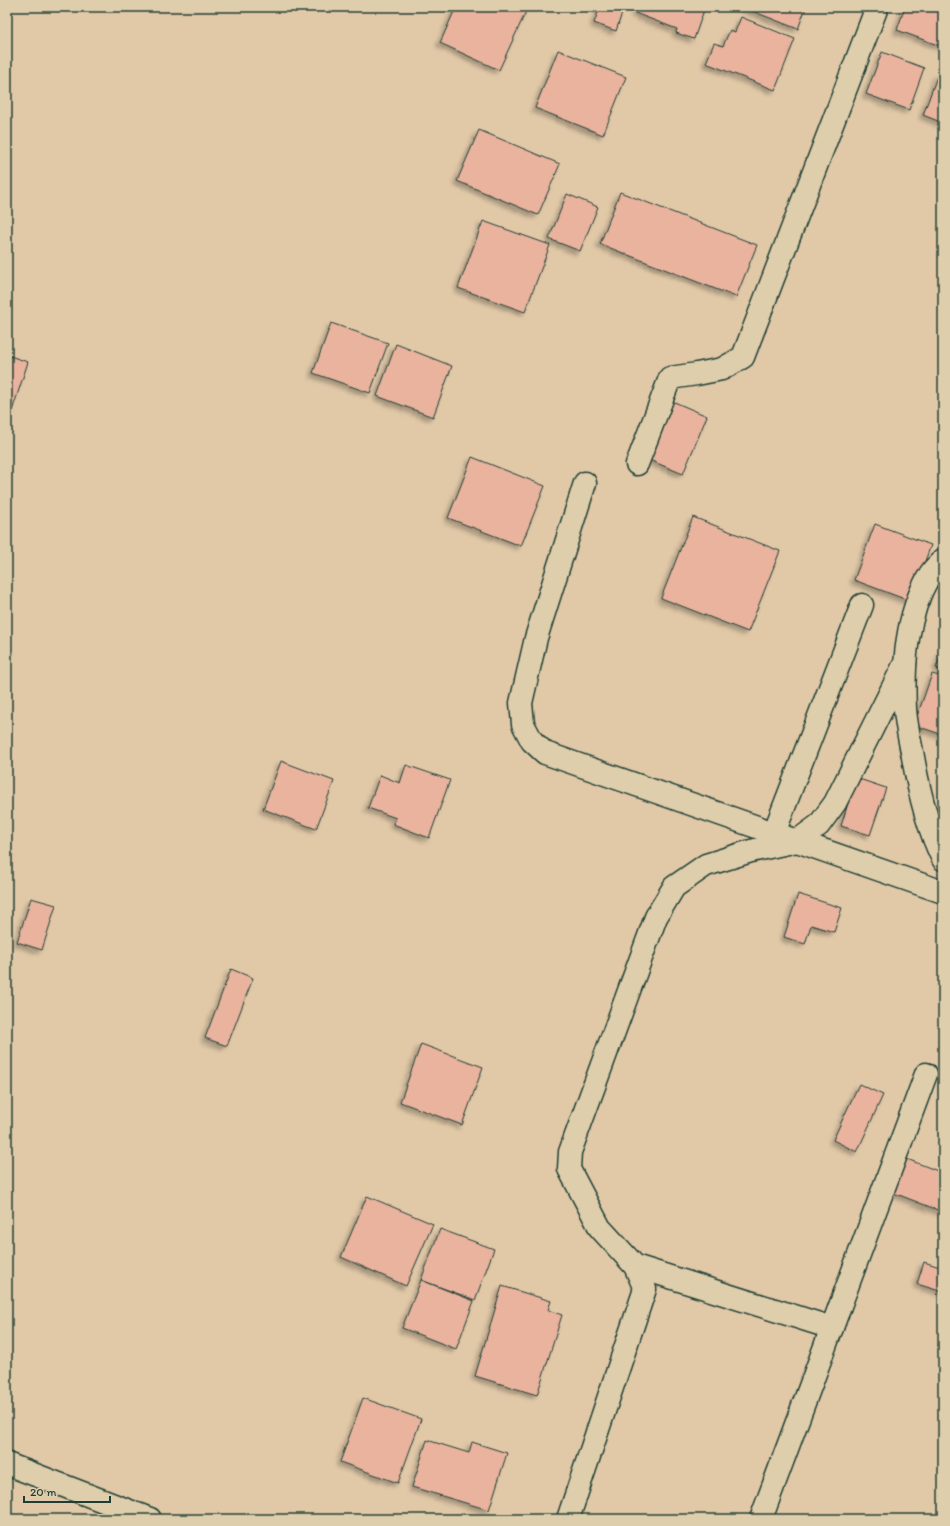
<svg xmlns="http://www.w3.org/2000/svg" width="950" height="1526" font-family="Itim,sans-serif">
  <defs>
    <filter id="shadow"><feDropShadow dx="-3.5" dy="3.5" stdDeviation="2" flood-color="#0004"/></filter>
  </defs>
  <rect width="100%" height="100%" fill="#e1c9a8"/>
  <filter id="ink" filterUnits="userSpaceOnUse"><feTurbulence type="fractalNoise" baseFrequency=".025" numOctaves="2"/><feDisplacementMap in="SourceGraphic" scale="8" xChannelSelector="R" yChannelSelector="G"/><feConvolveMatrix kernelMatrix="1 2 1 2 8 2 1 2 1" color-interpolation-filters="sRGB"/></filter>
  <g filter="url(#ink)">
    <g fill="#e9b39e" stroke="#1f3d34" filter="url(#shadow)">
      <polygon points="456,7 528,7 499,70 440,43"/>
      <polygon points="600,7 624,7 616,31 594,23"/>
      <polygon points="637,7 705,7 694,39 676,33 677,29 635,13"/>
      <polygon points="742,7 806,7 798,29"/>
      <polygon points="905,7 943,7 943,47 897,30"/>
      <polygon points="741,17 795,39 775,90 706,63 714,43 723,46 730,30 735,32"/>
      <polygon points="558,50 626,77 603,135 535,108"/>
      <polygon points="882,52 924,68 909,110 866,94"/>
      <polygon points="938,74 943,76 943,123 923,115"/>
      <polygon points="479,130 560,164 538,215 457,181"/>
      <polygon points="620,192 757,245 736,297 600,244"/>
      <polygon points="567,194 598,207 580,251 549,239"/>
      <polygon points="483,221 550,245 525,312 458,288"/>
      <polygon points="331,323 388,343 370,393 313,373"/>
      <polygon points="396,344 452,366 433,417 377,396"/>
      <polygon points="7,355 28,362 10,417 7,416"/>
      <polygon points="672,401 707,416 683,474 647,459"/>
      <polygon points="472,457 545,486 521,546 448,518"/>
      <polygon points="693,517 780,551 748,632 661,598"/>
      <polygon points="875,524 931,545 910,601 854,580"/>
      <polygon points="943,649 943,671 936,668"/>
      <polygon points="932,674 943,677 943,735 914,725"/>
      <polygon points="281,761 334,781 316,829 263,809"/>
      <polygon points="406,765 450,780 429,838 393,824 396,818 368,808 380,775 400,783"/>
      <polygon points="856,778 886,788 870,835 841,826"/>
      <polygon points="798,894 842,908 834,932 811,925 805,944 784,937"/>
      <polygon points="31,898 56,905 42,950 17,942"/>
      <polygon points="231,969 253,978 227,1046 205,1038"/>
      <polygon points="421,1044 483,1067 462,1125 400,1102"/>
      <polygon points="859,1084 883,1095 857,1152 833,1140"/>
      <polygon points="907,1159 943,1173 943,1212 894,1193"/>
      <polygon points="367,1196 433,1224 406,1286 341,1257"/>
      <polygon points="440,1229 494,1249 475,1300 421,1280"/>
      <polygon points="924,1262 943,1268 943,1292 917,1284"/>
      <polygon points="421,1280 474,1301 456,1349 402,1328"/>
      <polygon points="502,1286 551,1301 548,1310 562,1315 537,1395 475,1376"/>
      <polygon points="363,1398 421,1419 398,1483 340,1462"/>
      <polygon points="427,1440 469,1453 472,1442 507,1453 489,1510 412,1487"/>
    </g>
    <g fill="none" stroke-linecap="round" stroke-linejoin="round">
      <defs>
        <g id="minor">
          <polyline points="637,464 670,378 697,374 722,369 743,357 877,7"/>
          <polyline points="585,483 536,638 521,703 523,724 532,741 545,753 943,892"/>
          <path d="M943,560C938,565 932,570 929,576C906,616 903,664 905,709C906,725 910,741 913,757C919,792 927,827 943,859"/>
          <polyline points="774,833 862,605"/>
          <polyline points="635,1266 832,1328"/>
          <polyline points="7,1464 150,1519"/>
          <polyline points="568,1519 645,1289 635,1266 600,1228 569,1169 570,1152 656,917 674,887 706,865 751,851 797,841 819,825 835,803 905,663"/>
          <polyline points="761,1519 926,1074"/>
        </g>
      </defs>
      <use href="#minor" stroke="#1f3d34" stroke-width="25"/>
      <use href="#minor" stroke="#dfceab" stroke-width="22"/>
    </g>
  </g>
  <rect width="950" height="1526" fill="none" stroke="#dfceab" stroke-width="24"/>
  <rect x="12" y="12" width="926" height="1502" fill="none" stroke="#1f3d34" stroke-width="1.5" filter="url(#ink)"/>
  <path d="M24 1496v6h86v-6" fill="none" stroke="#1f3d34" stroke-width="2"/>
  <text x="30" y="1496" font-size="12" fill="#1f3d34" stroke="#dfceab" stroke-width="3" paint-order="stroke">20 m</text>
</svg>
